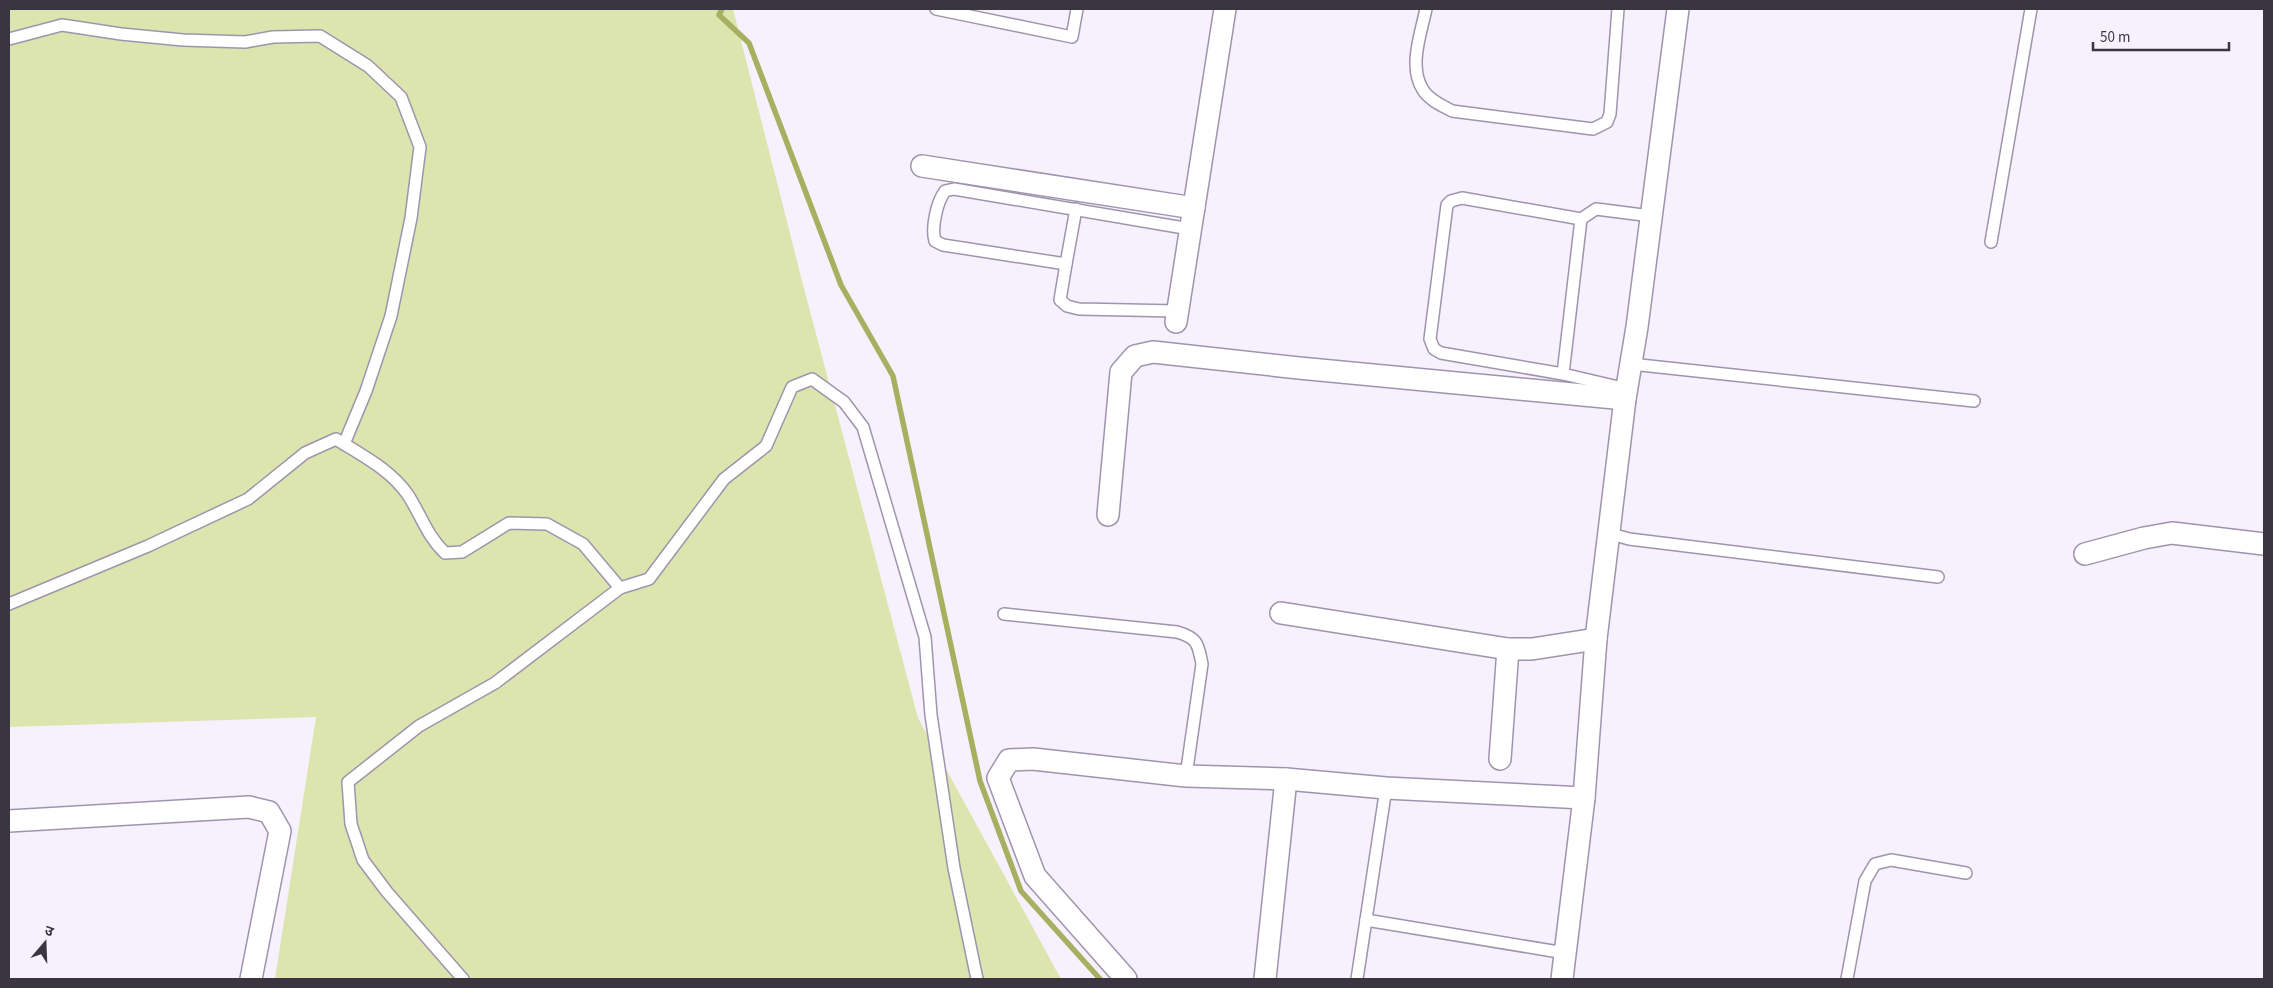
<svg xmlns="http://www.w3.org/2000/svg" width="2273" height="988" font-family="'Source Sans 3','Noto Sans Devanagari',sans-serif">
  <rect width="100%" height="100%" fill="#f6f1fc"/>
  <polygon fill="#dce5ad" points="9,9 733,9 802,281 918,718 1061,979 275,979 316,717 9,727"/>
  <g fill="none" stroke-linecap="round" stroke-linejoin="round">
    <polyline stroke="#a6b061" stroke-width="5.5" points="722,9 719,15 749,43 841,285 893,376 980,781 1021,891 1100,979"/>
    <defs>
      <g id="service">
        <polyline points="936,9 1072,37 1077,9"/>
        <path d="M1426,9C1421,33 1408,67 1423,90C1429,100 1443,106 1452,111L1593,129L1607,122L1610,114L1618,9"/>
        <polyline points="9,39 62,25 121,34 183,40 245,42 273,37 320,36 368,66 401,97 420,147 411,218 391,316 366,391 344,444"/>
        <polyline points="1581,219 1563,374 1627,389"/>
        <polyline points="1991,242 2031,9"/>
        <polyline points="1066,264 1076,209"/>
        <path d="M1177,311L1079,309L1067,306L1060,300L1066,264L943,245L935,241C931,227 937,202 945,191L954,189L1190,229"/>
        <polyline points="1631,364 1974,401"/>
        <polyline points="1563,374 1441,353 1434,349 1430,339 1447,205 1451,201 1462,198 1581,219 1596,209 1651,216"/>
        <polyline points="1608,533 1629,539 1938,577"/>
        <path d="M9,604L148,546L248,499L305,453L336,439C361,455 390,469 408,495C421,515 427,536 445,553L462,552L509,523L547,524L583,544L620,588"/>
        <path d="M1004,614L1177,632C1198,638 1198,644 1202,664L1186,776"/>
        <polyline points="1366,920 1565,953"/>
        <polyline points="463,979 387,892 363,860 351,824 348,782 419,726 495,683 620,588 649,579 724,479 766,446 792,387 812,379 844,402 863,427 925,637 931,715 954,868 977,979"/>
        <polyline points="1357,979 1386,788"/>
        <polyline points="1847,979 1865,881 1875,864 1891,860 1966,873"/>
      </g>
      <g id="minor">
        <polyline points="922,166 1194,208"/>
        <polyline points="1176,322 1225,9"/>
        <polyline points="1108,515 1121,372 1135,356 1153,352 1299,368 1625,399"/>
        <polyline points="2085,554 2144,538 2172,533 2264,544"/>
        <polyline points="1281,613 1508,649 1532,649 1596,639"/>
        <polyline points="1500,759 1508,649"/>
        <polyline points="9,821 249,807 269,812 280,831 251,979"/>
        <polyline points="1126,979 1035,876 998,778 1009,760 1033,759 1186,776 1286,779 1386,788 1584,798"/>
        <polyline points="1265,979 1286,779"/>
        <polyline points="1562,979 1584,798 1596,639 1625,399 1637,327 1678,9"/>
      </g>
    </defs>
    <use href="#service" stroke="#9f94ad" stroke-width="14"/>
    <use href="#minor" stroke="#9f94ad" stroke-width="24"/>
    <use href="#service" stroke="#fff" stroke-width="11"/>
    <use href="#minor" stroke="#fff" stroke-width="21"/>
  </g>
  <rect width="2273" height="988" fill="none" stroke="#3a3640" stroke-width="20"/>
  <g transform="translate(45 943) rotate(19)" stroke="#f6f1fc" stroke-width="4" paint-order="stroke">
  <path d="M0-4L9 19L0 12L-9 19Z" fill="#3a3640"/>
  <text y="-8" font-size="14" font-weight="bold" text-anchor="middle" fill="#3a3640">उ</text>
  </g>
  <path d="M2093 42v8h136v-8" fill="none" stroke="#3a3640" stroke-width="2.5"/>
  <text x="2100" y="42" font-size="15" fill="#3a3640" stroke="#f6f1fc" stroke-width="4" paint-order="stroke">50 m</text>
</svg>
